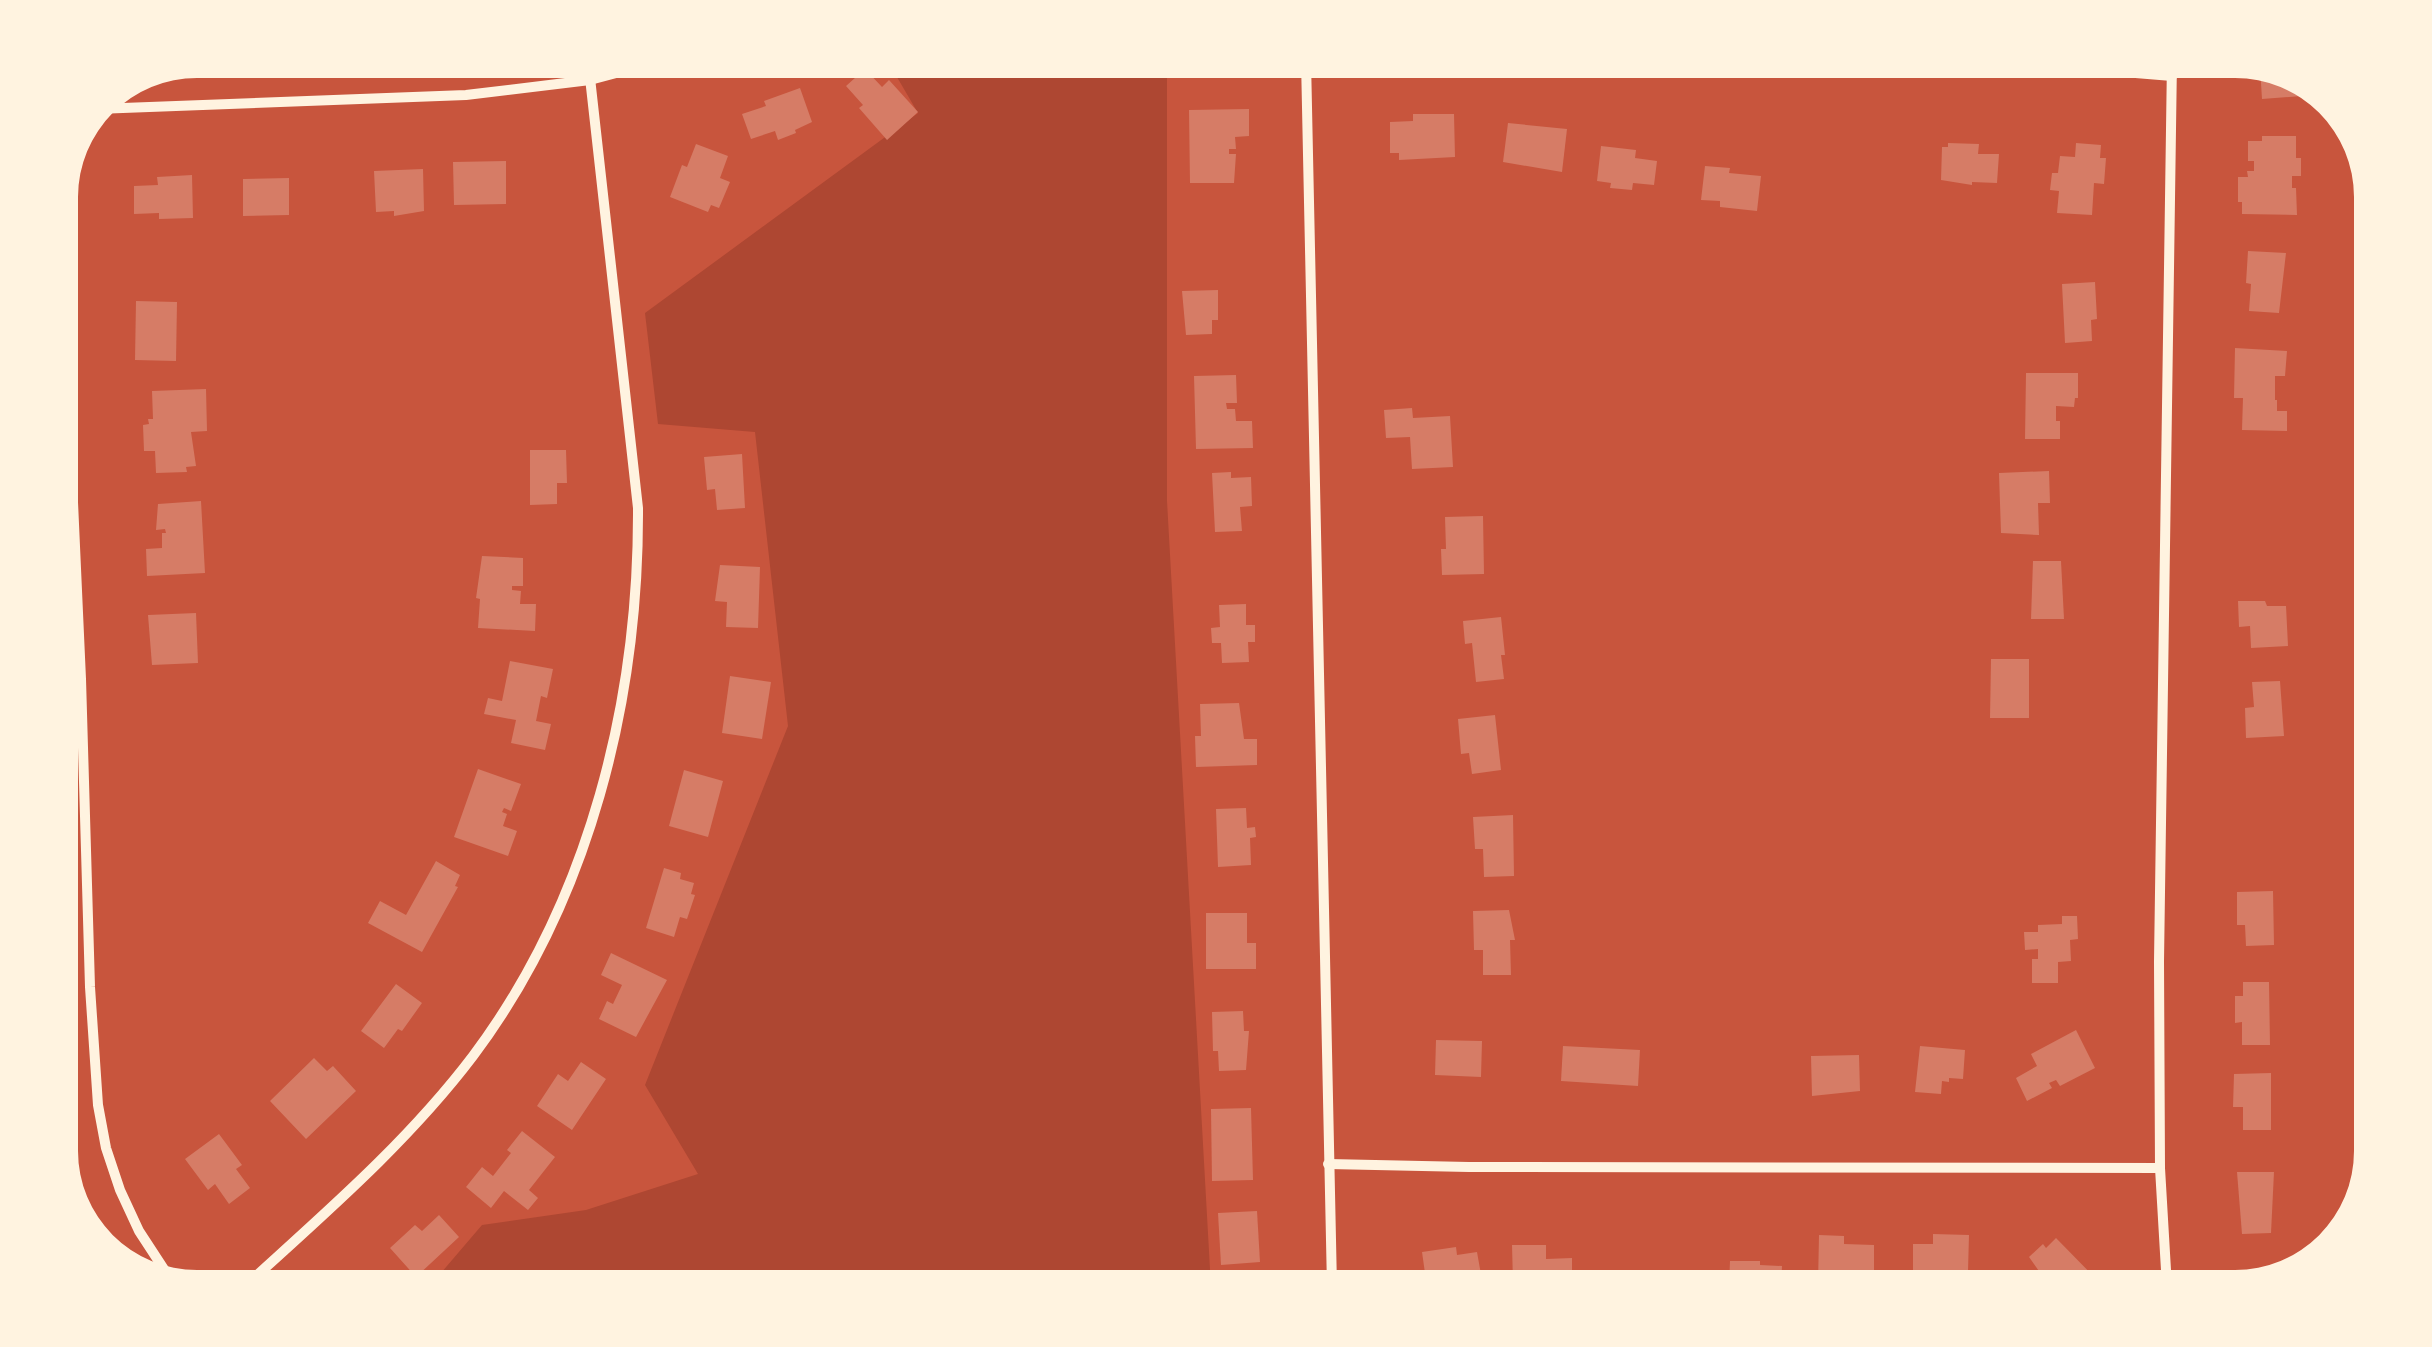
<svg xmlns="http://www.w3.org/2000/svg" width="2432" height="1347" font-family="'Asap Condensed',sans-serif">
  <rect width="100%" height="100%" fill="#c8553d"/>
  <polygon fill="#ae4732" points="887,60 1167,60 1167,501 1211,1287 429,1287 482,1225 586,1210 698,1174 645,1085 788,726 755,432 658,424 645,313 918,113"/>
  <g fill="#d67c66">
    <polygon points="2260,67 2300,77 2302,96 2262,99"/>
    <polygon points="865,69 882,87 889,80 918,112 887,140 859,108 863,105 846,86"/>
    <polygon points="800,88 812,122 795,130 796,133 778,140 775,131 751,139 742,114 766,106 764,101"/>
    <polygon points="1249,109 1249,136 1235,137 1236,149 1229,149 1229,154 1236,154 1234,183 1190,183 1189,110"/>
    <polygon points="1413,114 1454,114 1455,157 1399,160 1399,153 1390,153 1390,122 1413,121"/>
    <polygon points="1508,123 1567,129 1562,172 1503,162"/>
    <polygon points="2262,136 2296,136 2296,158 2301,158 2301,176 2292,176 2292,188 2296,188 2297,215 2242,214 2242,202 2238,202 2238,177 2248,177 2247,171 2254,171 2254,161 2248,161 2248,141 2262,141"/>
    <polygon points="1948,143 1979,144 1978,154 1999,154 1997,183 1972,182 1972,185 1941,180 1942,147 1948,147"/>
    <polygon points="2076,143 2101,145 2100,158 2106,158 2104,184 2094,183 2092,215 2057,213 2059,191 2050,190 2052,173 2058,173 2060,156 2075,157"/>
    <polygon points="696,144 728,156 720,178 730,182 719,208 711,205 708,212 670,197 682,165 687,167"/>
    <polygon points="1601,146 1636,150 1635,158 1657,161 1654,185 1633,183 1632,190 1610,188 1611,183 1597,181"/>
    <polygon points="506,161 506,204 454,205 453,162"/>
    <polygon points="1705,166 1730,168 1729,173 1761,176 1757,211 1720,207 1720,201 1701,200"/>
    <polygon points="423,169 424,211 394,216 394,211 376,212 374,171"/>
    <polygon points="192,175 193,218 159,219 159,213 134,214 134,186 158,185 157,177"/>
    <polygon points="289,178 289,215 243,216 243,179"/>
    <polygon points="2248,251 2286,253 2279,313 2249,311 2251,284 2246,283"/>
    <polygon points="2095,282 2097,319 2091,320 2092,341 2065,343 2062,284"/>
    <polygon points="1218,290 1218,320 1212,320 1212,334 1186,335 1182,291"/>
    <polygon points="136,301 177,302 176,361 135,360"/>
    <polygon points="2235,348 2287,351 2285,376 2275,376 2275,400 2277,400 2277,411 2287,411 2287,431 2242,430 2243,398 2234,398"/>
    <polygon points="2026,373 2078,373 2078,398 2075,398 2074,407 2056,406 2056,421 2060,421 2060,439 2025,439"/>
    <polygon points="1236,375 1237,403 1226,403 1227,409 1235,409 1236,421 1252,421 1253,448 1196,449 1194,376"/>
    <polygon points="206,389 207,431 191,432 196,466 186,467 187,472 156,473 155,451 144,451 143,425 149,424 148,419 153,419 152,391"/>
    <polygon points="1412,408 1413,418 1450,416 1453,467 1412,469 1410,437 1386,438 1384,410"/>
    <polygon points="530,450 566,450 567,483 557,483 557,504 530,505"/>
    <polygon points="742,454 745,508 717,510 715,489 707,490 704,457"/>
    <polygon points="2049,471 2050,503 2038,503 2039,535 2001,533 1999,473"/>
    <polygon points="1231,472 1231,478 1251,477 1252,506 1240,507 1242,531 1215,532 1212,473"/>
    <polygon points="201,501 205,573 147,576 146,549 162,548 162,533 166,533 165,529 156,530 158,504"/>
    <polygon points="1483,516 1484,574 1442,575 1441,549 1446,549 1445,517"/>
    <polygon points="482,556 523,558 523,586 512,586 512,590 521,591 520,604 536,604 535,631 478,628 480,599 476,598"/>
    <polygon points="2033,561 2061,561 2064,619 2031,619"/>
    <polygon points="720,565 760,567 758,628 726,627 727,602 715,601"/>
    <polygon points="2238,601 2265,601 2267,606 2286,606 2288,646 2251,648 2250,626 2239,627"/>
    <polygon points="1246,604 1246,625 1255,625 1255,642 1248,642 1249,662 1222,663 1221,643 1212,643 1211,628 1220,627 1219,605"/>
    <polygon points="196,613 198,663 152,665 148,615"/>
    <polygon points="1501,617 1505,655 1501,655 1504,679 1476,682 1472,643 1465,644 1463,621"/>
    <polygon points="1991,659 2029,659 2029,718 1990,718"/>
    <polygon points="510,661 553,669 547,698 541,696 536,721 551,724 545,750 511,743 516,720 484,714 488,698 502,701"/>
    <polygon points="730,676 771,682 762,739 722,733"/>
    <polygon points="2280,681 2284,736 2246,738 2245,708 2254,707 2252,682"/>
    <polygon points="1239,703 1244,739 1257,739 1257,765 1196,767 1195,736 1201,736 1200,704"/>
    <polygon points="1495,715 1501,770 1472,774 1469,753 1461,754 1458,719"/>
    <polygon points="478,769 521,784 511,811 504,808 502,812 507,814 503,826 517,831 508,856 454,837"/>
    <polygon points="684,770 723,781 708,837 669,826"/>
    <polygon points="1246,808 1247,828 1255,827 1256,837 1250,838 1251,865 1218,867 1216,809"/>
    <polygon points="1513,815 1514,876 1484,877 1483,849 1475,849 1473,817"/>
    <polygon points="436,861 460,875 455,886 458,887 422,952 368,923 380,901 406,915"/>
    <polygon points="664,868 681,873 680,879 694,883 691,894 695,895 687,919 680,917 674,937 646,928"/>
    <polygon points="2273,891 2274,945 2246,946 2245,925 2237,925 2237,892"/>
    <polygon points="1509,910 1515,940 1510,940 1511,975 1483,975 1483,950 1474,950 1473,911"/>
    <polygon points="1206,913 1247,913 1247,943 1256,943 1256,969 1206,969"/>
    <polygon points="2062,916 2077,916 2078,939 2070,940 2071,961 2058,962 2058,983 2032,983 2032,959 2038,959 2038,949 2025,950 2024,932 2038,932 2038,925 2062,924"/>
    <polygon points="611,953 667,980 636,1037 599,1019 607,1001 613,1004 622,985 601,975"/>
    <polygon points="2243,982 2269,982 2270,1045 2242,1045 2242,1022 2235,1023 2235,996 2243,996"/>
    <polygon points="396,984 422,1003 402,1031 398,1029 384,1048 361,1031"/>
    <polygon points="1243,1011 1244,1031 1249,1031 1246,1070 1219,1071 1218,1051 1213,1051 1212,1012"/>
    <polygon points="2076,1030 2095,1068 2060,1086 2056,1080 2049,1083 2052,1088 2027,1101 2016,1078 2037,1066 2031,1054"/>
    <polygon points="1436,1040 1482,1041 1481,1077 1435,1075"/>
    <polygon points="1563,1046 1640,1050 1638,1086 1561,1081"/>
    <polygon points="1920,1046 1965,1050 1963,1079 1949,1078 1949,1082 1942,1081 1941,1094 1915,1092"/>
    <polygon points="1859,1055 1860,1091 1812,1096 1811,1056"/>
    <polygon points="314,1058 327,1071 333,1066 356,1091 306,1139 270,1101"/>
    <polygon points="581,1062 606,1079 572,1130 537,1106 558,1074 568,1081"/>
    <polygon points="2271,1073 2271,1130 2243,1130 2243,1107 2233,1107 2234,1074"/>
    <polygon points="1251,1108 1253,1180 1212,1181 1211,1109"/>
    <polygon points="522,1131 555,1157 529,1190 538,1198 528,1210 504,1191 491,1208 466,1187 482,1167 493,1176 511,1153 507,1150"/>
    <polygon points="219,1134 242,1165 236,1169 250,1188 229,1204 215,1184 208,1190 185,1159"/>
    <polygon points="2237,1172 2274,1172 2271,1233 2242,1234"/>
    <polygon points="1257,1211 1260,1262 1221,1265 1218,1213"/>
    <polygon points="439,1215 459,1237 416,1277 390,1248 415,1225 422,1231"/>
    <polygon points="1933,1234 1969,1235 1968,1271 1951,1270 1950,1274 1942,1274 1942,1287 1913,1287 1913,1244 1933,1244"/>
    <polygon points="1819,1235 1844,1236 1844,1244 1874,1245 1874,1286 1818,1285"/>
    <polygon points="2056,1238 2104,1287 2053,1287 2056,1284 2050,1278 2046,1281 2029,1257 2043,1244 2046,1248"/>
    <polygon points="1512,1245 1546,1245 1546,1259 1572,1258 1572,1281 1546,1282 1541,1283 1542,1287 1531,1287 1529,1282 1513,1282"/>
    <polygon points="1456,1247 1457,1255 1477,1252 1482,1280 1448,1287 1427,1287 1422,1252"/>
    <polygon points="1730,1261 1760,1261 1760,1265 1782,1266 1781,1287 1729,1287"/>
  </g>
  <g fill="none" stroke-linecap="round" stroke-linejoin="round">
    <g stroke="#fff3e0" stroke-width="10">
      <polyline points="1306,60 1332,1287"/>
      <polyline points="1976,60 2172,76"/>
      <polyline points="96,109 466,95 590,80 665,60"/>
      <polyline points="60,215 81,679 90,987 98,1105 106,1148 120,1190 139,1231 171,1280"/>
      <polyline points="1328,1164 1469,1167 2160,1168"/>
      <path d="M244,1287C324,1214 407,1143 473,1056C590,900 639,699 638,508L588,60"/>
      <polyline points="2167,1287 2160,1168 2159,962 2172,60"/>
    </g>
  </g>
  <path d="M0 0H2432V1347H0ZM197 78H2235A119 119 0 0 1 2354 197V1151A119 119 0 0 1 2235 1270H197A119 119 0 0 1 78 1151V197A119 119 0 0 1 197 78Z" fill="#fff3e0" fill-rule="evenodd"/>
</svg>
